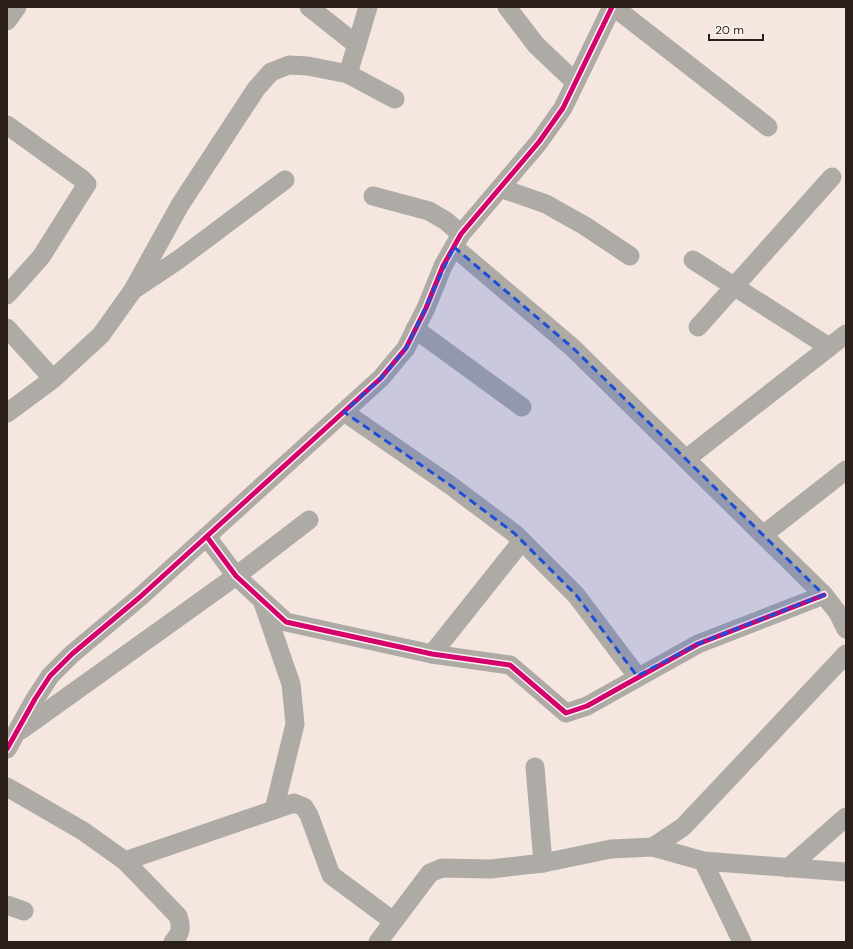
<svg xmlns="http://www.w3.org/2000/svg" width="853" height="949" font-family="'DM Sans',sans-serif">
  <rect width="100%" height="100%" fill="#f5e6df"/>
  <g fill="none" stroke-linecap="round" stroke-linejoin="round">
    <g stroke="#aeaaa6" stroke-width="19">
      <polyline points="309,7 357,45"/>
      <polyline points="507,7 536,45 575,82"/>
      <polyline points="614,7 768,127"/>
      <polyline points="7,21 17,7"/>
      <polyline points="348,74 368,7"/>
      <polyline points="7,125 82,179 87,184 41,257 7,295"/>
      <polyline points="500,188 546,204 585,226 630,256"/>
      <polyline points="373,196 429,211 446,221 461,234"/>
      <polyline points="454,247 573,348 824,595 838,613 846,629"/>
      <polyline points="693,260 829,347"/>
      <polyline points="136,288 178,260 285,180"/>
      <polyline points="698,327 832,177"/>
      <polyline points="7,328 53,379"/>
      <polyline points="415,329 522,407"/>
      <polyline points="344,412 450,485 514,533 576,595 637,676"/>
      <polyline points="7,413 53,379 101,335 133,290 180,205 256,89 271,72 289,65 308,66 348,74 395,99"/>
      <polyline points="686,459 846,334"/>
      <polyline points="763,535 846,470"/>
      <polyline points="207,537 236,576 286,622 432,654 510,665 566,713 587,706 698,644 824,595"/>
      <polyline points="263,603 291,684 295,724 274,810"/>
      <polyline points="432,654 522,541"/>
      <polyline points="21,730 236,576 309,520"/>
      <polyline points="7,749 35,699 50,676 72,654 140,597 381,378 406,348 426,308 443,266 461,234 539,142 563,108 612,7"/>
      <polyline points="535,767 543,863"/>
      <path d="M7,787L83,831L125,861L178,916C182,928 181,933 173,942"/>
      <polyline points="653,847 683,827 846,654"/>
      <polyline points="125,861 294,803 304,807 309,815 331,875 393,921"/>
      <polyline points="703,861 742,942"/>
      <polyline points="788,868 846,817"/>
      <polyline points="7,905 24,911"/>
      <polyline points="378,942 430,873 442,868 491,869 543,863 611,849 653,847 703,861 846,872"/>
    </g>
    <defs>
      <g id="cycleway">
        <polyline points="207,537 236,576 286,622 432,654 510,665 566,713 587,706 698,644 824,595"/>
        <polyline points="7,749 35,699 50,676 72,654 140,597 381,378 406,348 426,308 443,266 461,234 539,142 563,108 612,7"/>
      </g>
    </defs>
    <use href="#cycleway" stroke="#fbf5f2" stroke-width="8"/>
    <use href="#cycleway" stroke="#d6006c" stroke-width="5"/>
  </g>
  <path fill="#1d4ed8" fill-opacity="0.2" stroke="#1d4ed8" stroke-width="3" stroke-dasharray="8 5" stroke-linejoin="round" d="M454,247L573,348L824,595L698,644L637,676L576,595L514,533L450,485L344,412L381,378L406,348Z"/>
  <rect width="853" height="949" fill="none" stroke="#291e18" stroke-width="16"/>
  <path d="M709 34v6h54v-6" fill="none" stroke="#291e18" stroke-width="2"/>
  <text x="715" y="34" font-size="12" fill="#291e18" stroke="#fbf5f2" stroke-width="3" paint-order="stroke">20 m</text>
</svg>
